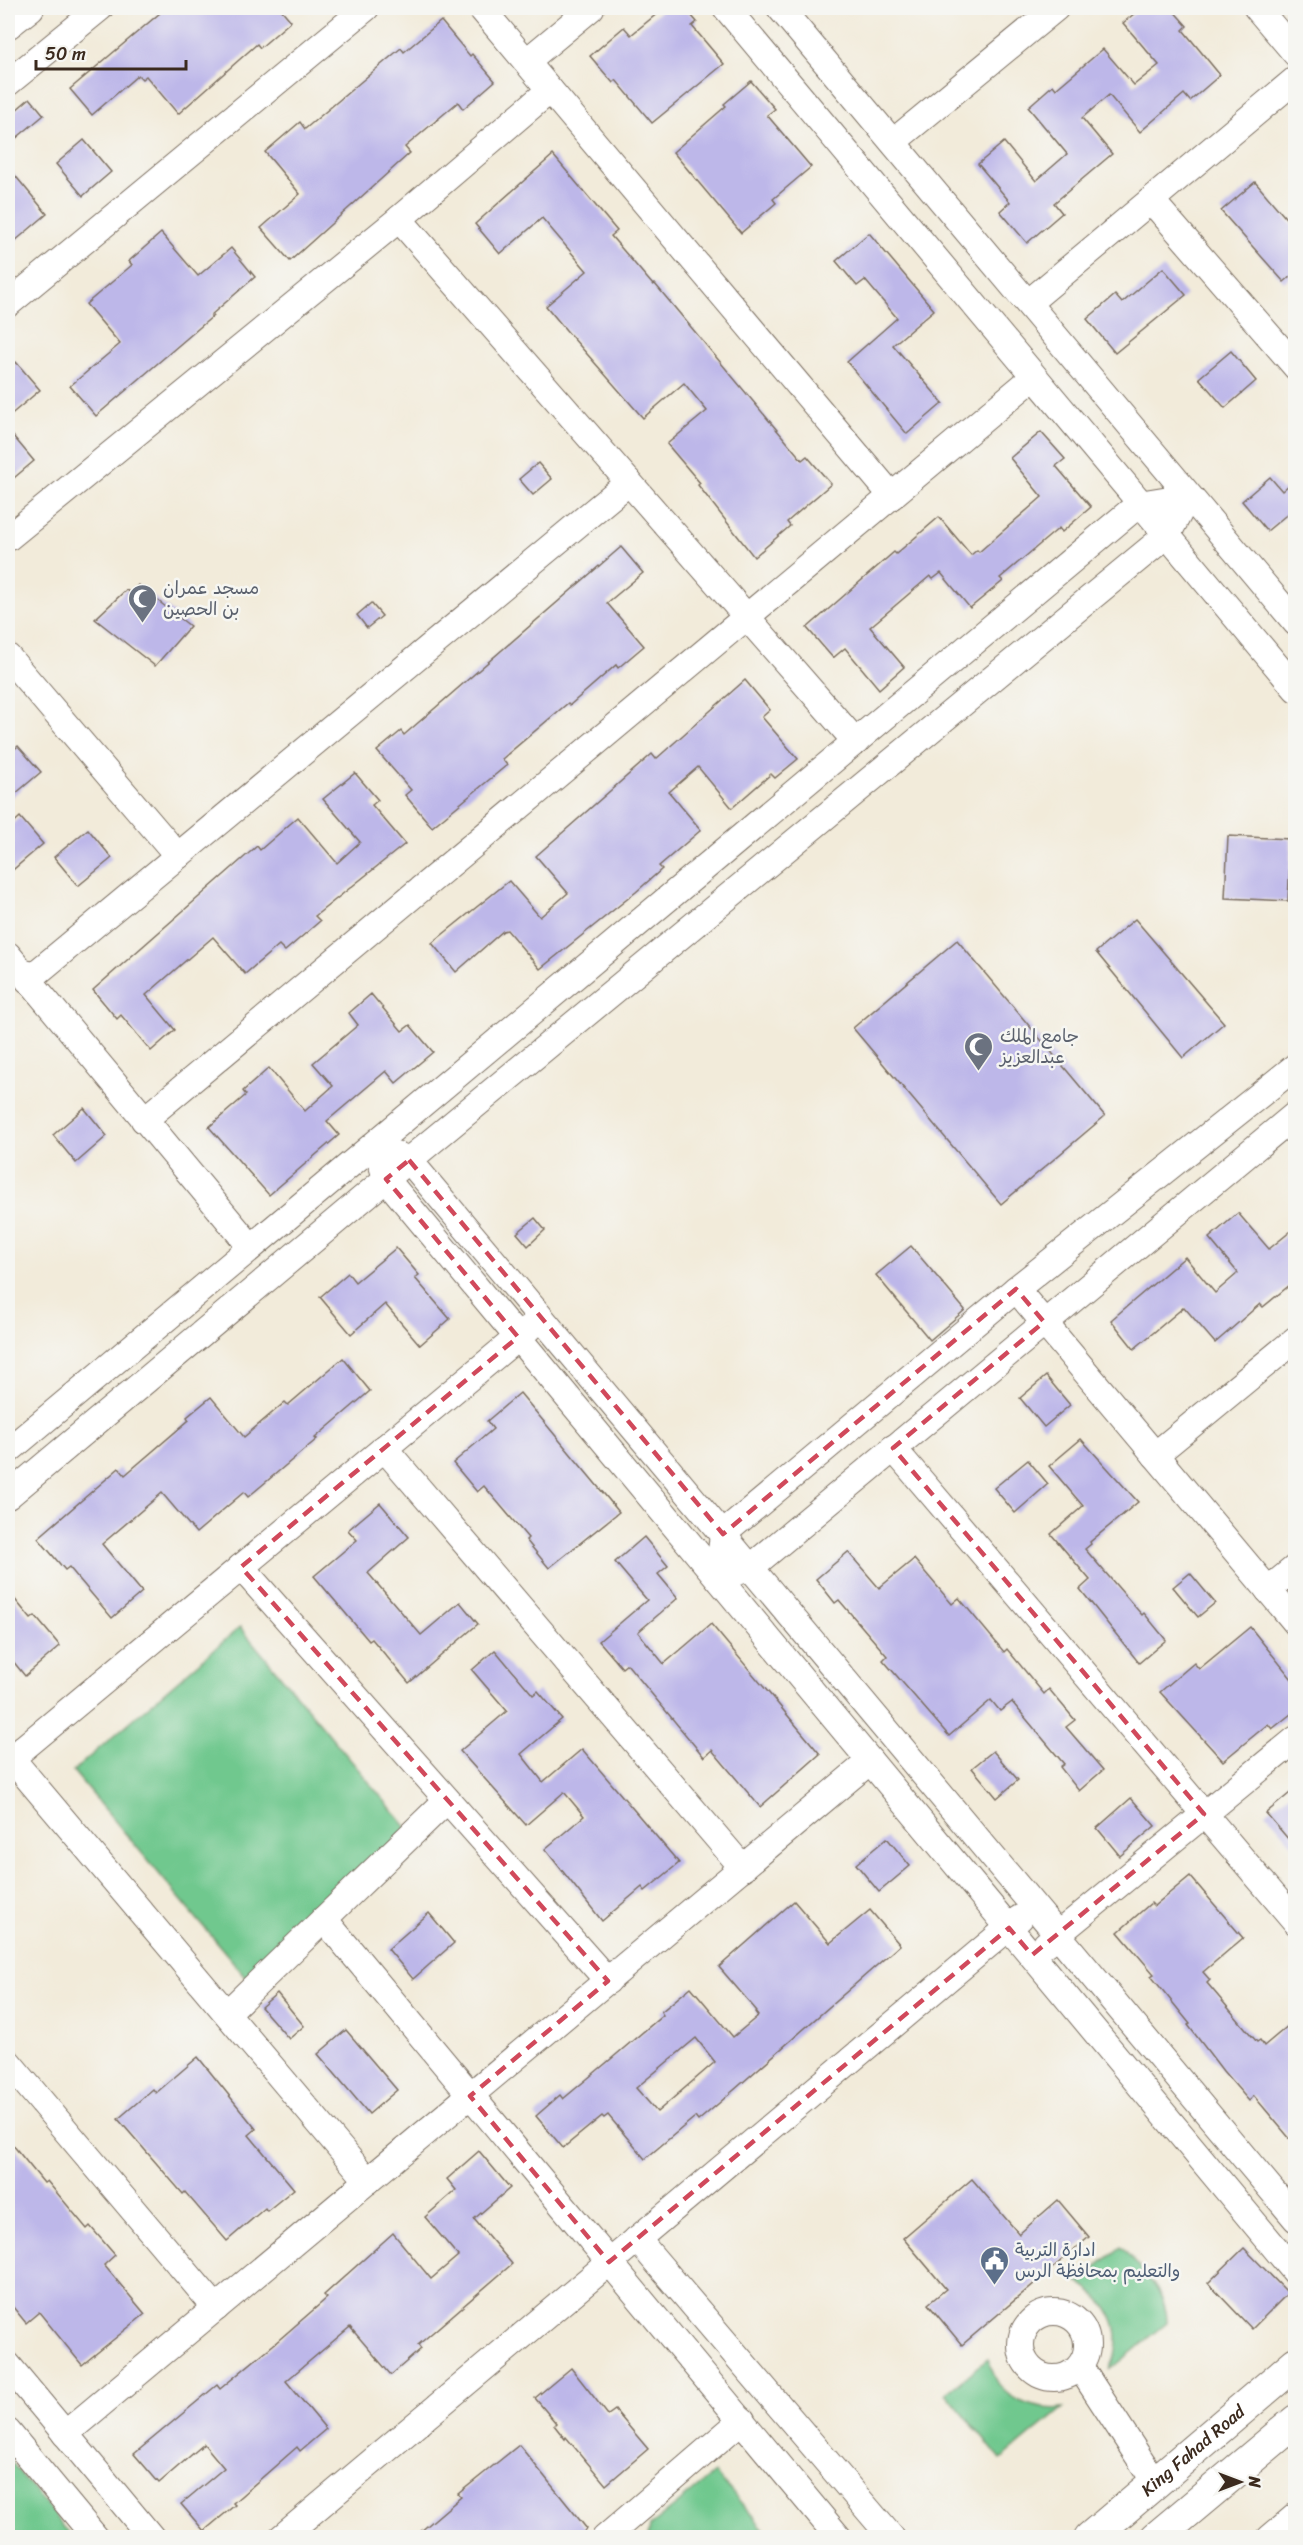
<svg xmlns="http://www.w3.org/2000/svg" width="1303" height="2545" font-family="Sriracha,'Playpen Sans Arabic',sans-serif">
  <rect width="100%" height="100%" fill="#f6f6f2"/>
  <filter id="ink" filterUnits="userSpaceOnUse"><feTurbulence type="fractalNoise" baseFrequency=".0167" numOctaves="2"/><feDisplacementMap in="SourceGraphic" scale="12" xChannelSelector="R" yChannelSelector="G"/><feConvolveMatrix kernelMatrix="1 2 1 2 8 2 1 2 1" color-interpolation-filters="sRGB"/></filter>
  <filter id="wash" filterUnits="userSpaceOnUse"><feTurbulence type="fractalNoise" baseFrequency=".008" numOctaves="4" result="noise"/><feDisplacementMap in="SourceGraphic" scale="24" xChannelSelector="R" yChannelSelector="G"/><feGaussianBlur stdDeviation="1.35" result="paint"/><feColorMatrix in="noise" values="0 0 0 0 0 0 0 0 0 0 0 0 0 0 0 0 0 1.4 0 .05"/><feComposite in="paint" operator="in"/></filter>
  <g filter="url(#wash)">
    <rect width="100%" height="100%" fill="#f2ebda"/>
    <g fill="#70c88e" stroke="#567956" stroke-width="1.5">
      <polygon points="240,1627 408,1829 249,1981 73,1771"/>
      <path d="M1121,2247C1140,2269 1168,2292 1167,2323L1110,2370C1127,2330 1112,2303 1077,2282Z"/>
      <path d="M988,2359C991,2366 993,2374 997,2381C1008,2402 1041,2411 1063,2408L1001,2460L946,2393Z"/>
      <polygon points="8,2458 72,2537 8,2537"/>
      <polygon points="715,2473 771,2537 648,2537 650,2526"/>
    </g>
    <g id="blocks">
      <g fill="#bdb7e9" fill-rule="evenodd">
        <polygon points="166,8 280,8 291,21 260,48 257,44 178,114 146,76 142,79 138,75 92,115 70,89"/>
        <polygon points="664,8 685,8 697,22 692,26 724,64 652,123 616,80 613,83 590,56 624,27 631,35"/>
        <polygon points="1141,8 1171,8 1187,26 1183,30 1220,75 1190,101 1184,94 1140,132 1109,95 1082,118 1112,154 1054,203 1062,213 1027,243 1000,211 1010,202 978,164 1004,142 1036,181 1067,154 1028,107 1053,85 1056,89 1103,49 1134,85 1159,65 1123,23"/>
        <polygon points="441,21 470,56 472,54 495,81 463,109 458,102 405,147 410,153 290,261 261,228 300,194 265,152 300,122 305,129 401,48 404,52"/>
        <polygon points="751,81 775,109 767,115 811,167 773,199 776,203 741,233 673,152 726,106 724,104"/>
        <polygon points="30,98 44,115 8,145 8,117"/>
        <polygon points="84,140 111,172 83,196 56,164"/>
        <polygon points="553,155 617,231 611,236 653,285 655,284 802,460 807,456 831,484 787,522 790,526 754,557 698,485 700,483 667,444 707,411 684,383 643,418 566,330 546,306 587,271 542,218 500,254 475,224"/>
        <polygon points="8,167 47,214 8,247"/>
        <polygon points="1255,182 1296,230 1296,272 1284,282 1221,211"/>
        <polygon points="161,233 198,276 231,248 255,277 211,315 213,316 96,416 70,386 120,344 86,304 132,265 129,261"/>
        <polygon points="869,233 934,310 893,345 943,403 907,434 847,362 897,318 865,280 857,286 836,261"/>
        <polygon points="1163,268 1186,295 1115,353 1087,319 1115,295 1122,303"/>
        <polygon points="1231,351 1256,381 1225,408 1199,378"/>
        <polygon points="16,362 40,390 8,417 8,369"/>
        <polygon points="8,430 34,461 8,483"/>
        <polygon points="1041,432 1065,459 1056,466 1091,507 1062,532 1059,528 1000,578 1003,581 970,608 941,573 933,579 930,576 870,627 904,667 879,689 845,648 833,658 807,628 894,552 896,554 939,517 971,555 977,550 979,552 1042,497 1010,458"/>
        <polygon points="538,463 552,479 533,495 519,479"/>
        <polygon points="1270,477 1282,491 1296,479 1296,507 1267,531 1242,501"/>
        <polygon points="621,547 643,573 607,603 644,646 618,668 616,665 570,705 568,703 502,759 507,765 432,827 405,795 411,790 377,751 401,731 404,735"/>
        <polygon points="138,585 190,626 155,666 95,619 126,590 131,593"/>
        <polygon points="371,603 382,616 367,628 357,615"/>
        <polygon points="745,680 770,710 762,717 798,759 775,778 771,774 732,808 698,767 669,792 701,830 659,866 662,869 636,892 540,969 507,930 503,931 456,972 432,943 509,881 540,917 568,893 536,856 652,754 656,759"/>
        <polygon points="18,746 41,772 8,800 8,755"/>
        <polygon points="355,773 378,800 372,805 405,844 315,916 320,921 285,951 279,945 245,974 213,937 146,995 175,1030 151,1051 121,1015 117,1019 93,990 257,846 260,850 298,817 337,863 360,842 323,799"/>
        <polygon points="20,817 43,844 8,874 8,828"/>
        <polygon points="88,829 112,858 78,886 54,857"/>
        <polygon points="1228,836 1291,839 1288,901 1225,898"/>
        <polygon points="1135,919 1224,1023 1183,1058 1096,952"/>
        <polygon points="957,940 1105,1116 1001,1204 853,1028"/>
        <polygon points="371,994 402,1031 410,1025 433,1052 396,1083 386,1071 327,1121 339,1135 269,1195 209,1127 246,1095 243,1091 269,1068 305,1111 333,1086 313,1063 358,1025 349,1013"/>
        <polygon points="84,1108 107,1136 76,1163 53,1135"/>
        <polygon points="1238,1213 1269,1249 1296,1227 1296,1280 1263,1307 1260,1304 1215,1343 1184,1307 1134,1349 1111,1320 1185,1257 1215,1293 1238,1273 1209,1238"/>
        <polygon points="535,1218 545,1230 528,1246 517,1233"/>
        <polygon points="911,1246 965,1310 930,1340 876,1275"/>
        <polygon points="396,1248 419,1275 415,1278 450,1319 420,1345 385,1304 351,1334 320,1297 348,1273 355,1282"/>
        <polygon points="343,1358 370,1391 315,1438 317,1439 248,1497 244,1492 196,1533 162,1493 102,1544 142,1592 112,1618 69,1567 65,1570 38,1538 119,1468 125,1475 189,1420 187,1417 211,1397 244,1437 285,1402 288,1405"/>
        <polygon points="1046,1376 1070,1405 1044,1427 1020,1398"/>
        <polygon points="520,1393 619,1512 549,1568 526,1540 528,1538 484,1486 477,1492 453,1463 493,1429 487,1421"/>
        <polygon points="1081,1439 1138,1502 1090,1542 1091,1544 1085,1549 1142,1615 1144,1613 1166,1640 1139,1663 1080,1589 1090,1580 1051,1534 1083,1506 1049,1466"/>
        <polygon points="1028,1460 1048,1484 1015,1513 994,1488"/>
        <polygon points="380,1503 409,1537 368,1573 421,1635 460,1602 478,1624 409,1683 372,1639 369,1641 314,1576 357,1540 348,1530"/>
        <polygon points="644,1537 668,1566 658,1574 678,1598 638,1632 664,1664 711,1624 820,1754 760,1807 712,1750 704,1757 627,1664 622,1668 599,1641 647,1600 615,1562"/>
        <polygon points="848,1552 879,1588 914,1559 952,1604 959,1598 1004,1652 1007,1649 1044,1694 1049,1689 1075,1720 1066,1727 1103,1770 1079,1791 1060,1767 1064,1764 1012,1702 1000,1711 991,1700 949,1736 883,1660 887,1656 839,1600 835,1603 816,1579"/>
        <polygon points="1190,1573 1215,1603 1198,1617 1173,1587"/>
        <polygon points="8,1591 31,1619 35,1616 60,1646 25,1676 8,1655"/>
        <polygon points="1250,1627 1296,1684 1296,1710 1272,1729 1268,1724 1223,1761 1160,1692 1194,1663 1199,1669"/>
        <polygon points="495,1650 533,1695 538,1691 562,1719 521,1754 543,1782 582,1749 679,1863 645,1891 642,1887 602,1921 545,1849 584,1816 564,1792 526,1825 460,1751 507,1711 472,1670"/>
        <polygon points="993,1751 1018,1780 997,1798 972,1768"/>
        <polygon points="1296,1788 1296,1848 1266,1813"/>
        <polygon points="1131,1798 1155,1826 1120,1856 1097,1828"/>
        <polygon points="887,1838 910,1866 879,1892 856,1864"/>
        <polygon points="1190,1876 1243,1938 1203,1972 1210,1980 1207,1983 1257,2042 1260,2040 1264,2046 1296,2019 1296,2146 1254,2096 1249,2101 1223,2071 1188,2025 1190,2024 1151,1976 1154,1974 1118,1932 1151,1903 1154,1906"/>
        <path d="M794,1901L830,1943L870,1910L900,1945L718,2104L698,2121L695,2117L645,2159L608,2115L604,2118L602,2116L563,2148L536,2116L560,2095L563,2099L611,2059L663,2015L661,2012L691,1987L733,2037L758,2016L755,2012L757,2011L719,1967ZM696,2038L715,2062L657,2112L636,2088Z"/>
        <polygon points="429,1913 454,1943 413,1979 388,1949"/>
        <polygon points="277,1993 304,2026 289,2039 261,2007"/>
        <polygon points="346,2030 397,2090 369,2114 318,2054"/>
        <polygon points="198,2057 256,2129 249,2135 294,2189 267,2211 265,2208 227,2241 185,2192 183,2194 118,2119 153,2089 156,2093"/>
        <polygon points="8,2139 44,2183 47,2181 87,2229 90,2226 115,2255 104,2265 145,2314 82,2365 39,2312 26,2323 8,2301"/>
        <polygon points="479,2151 510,2188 474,2219 512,2264 418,2345 421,2349 391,2375 350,2327 286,2381 326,2429 300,2451 297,2447 233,2503 235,2505 204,2531 181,2504 224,2468 204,2444 159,2483 134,2454 217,2385 220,2389 273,2345 327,2298 324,2295 393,2233 431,2279 458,2256 425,2217 456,2190 447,2179"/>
        <polygon points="972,2179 1019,2234 1058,2200 1089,2237 962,2345 928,2304 946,2289 903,2238"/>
        <polygon points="1244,2248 1288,2293 1252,2329 1208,2283"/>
        <polygon points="571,2368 608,2415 615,2410 648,2449 606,2485 566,2437 565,2439 554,2425 556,2423 535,2398"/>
        <polygon points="519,2445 587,2529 576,2538 413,2538 461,2497 458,2494"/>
      </g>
    </g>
  </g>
  <g filter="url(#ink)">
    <use href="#blocks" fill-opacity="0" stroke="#7b6e60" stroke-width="1.5"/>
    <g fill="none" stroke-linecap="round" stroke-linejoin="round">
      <defs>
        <g id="minor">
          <polyline points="481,8 892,496"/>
          <polyline points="726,8 1296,689"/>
          <polyline points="780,8 1296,623"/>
          <polyline points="1257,8 1296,54"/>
          <polyline points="8,26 31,8"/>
          <polyline points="527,61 591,8"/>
          <polyline points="8,83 100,8"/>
          <polyline points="893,142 1056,8"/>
          <polyline points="1151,200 1296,367"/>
          <polyline points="399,219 856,742"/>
          <polyline points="1028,303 1296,79"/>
          <polyline points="8,304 366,8"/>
          <polyline points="8,538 399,219 550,90"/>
          <polyline points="8,657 178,856"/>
          <polyline points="8,955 251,1247"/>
          <polyline points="28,980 629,482"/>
          <polyline points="1296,1066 1016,1289 723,1534 718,1578 750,1568 1296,1114"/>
          <polyline points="144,1120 1034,377"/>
          <polyline points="395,1154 409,1160 1296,2219"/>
          <polyline points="382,1165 386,1179 1296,2273"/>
          <polyline points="1016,1289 1296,1623"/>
          <polyline points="384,1448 743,1868"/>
          <polyline points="893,1448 1296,1922"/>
          <polyline points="8,1451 1139,504 1188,496"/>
          <polyline points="1155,1455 1296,1339"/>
          <polyline points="8,1496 386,1179 1168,534 1188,496"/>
          <polyline points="241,1567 608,1981"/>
          <polyline points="1268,1590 1296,1567"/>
          <polyline points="11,1758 368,2181"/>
          <polyline points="8,1761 529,1328"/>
          <polyline points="324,1919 839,2538"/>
          <polyline points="1046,1944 1296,1739"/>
          <polyline points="227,2013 447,1800"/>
          <polyline points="8,2062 216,2308"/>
          <polyline points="637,2239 892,2538"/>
          <circle cx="1054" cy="2345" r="33"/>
          <polyline points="8,2365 152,2538"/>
          <polyline points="1080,2367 1155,2482"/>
          <polyline points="8,2432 96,2538"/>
          <polyline points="65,2434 870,1761"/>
          <polyline points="281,2538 1020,1918"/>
          <polyline points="605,2538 742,2420"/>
          <polyline points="1270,2538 1296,2516"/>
        </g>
        <g id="major">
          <path id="s1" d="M1090,2538L1296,2363"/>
          <polyline points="1156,2538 1296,2421"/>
        </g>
      </defs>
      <use href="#minor" stroke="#7b6e60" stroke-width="28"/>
      <use href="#major" stroke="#7b6e60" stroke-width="34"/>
      <use href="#minor" stroke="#fff" stroke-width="26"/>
      <use href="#major" stroke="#fff" stroke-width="32"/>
    </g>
  </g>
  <path fill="none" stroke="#d1495b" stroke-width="4.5" stroke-dasharray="12 8" stroke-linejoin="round" d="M409,1160L723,1534L1016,1289L1044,1322L893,1448L1204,1814L1032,1955L1009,1928L609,2262L470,2096L608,1981L241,1567L518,1337L386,1179Z"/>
  <defs>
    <symbol id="mosque-pin" viewBox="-11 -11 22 30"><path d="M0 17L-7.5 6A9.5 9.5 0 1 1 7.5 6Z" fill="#6b7280" stroke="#f6f6f2"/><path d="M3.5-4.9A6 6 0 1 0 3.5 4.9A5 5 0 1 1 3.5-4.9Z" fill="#fff"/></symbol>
    <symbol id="civic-pin" viewBox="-11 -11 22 30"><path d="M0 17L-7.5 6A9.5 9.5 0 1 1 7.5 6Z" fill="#5c6f8a" stroke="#f6f6f2"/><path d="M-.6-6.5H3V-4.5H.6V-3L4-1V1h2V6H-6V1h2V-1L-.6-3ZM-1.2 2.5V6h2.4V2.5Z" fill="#fff"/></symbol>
  </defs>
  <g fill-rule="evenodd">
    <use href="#mosque-pin" x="126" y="582" width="33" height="45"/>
    <use href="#mosque-pin" x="962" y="1030" width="33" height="45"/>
    <use href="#civic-pin" x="978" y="2244" width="33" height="45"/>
  </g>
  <g text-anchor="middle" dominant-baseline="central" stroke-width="5" stroke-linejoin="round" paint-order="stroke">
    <g font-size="18" fill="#5b616d" stroke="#f6f6f2" text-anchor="start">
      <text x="163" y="588">مسجد عمران<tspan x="163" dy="21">بن الحصين</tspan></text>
      <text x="1000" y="1036">جامع الملك<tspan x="1000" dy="21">عبدالعزيز</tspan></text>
    </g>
    <g font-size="18" fill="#4e5e75" stroke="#f6f6f2" text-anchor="start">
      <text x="1015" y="2250">ادارة التربية<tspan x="1015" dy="21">والتعليم بمحافظة الرس</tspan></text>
    </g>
    <g font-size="18" fill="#3b2a1e" stroke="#f6f6f2">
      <text stroke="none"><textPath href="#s1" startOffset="135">King Fahad Road</textPath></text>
    </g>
  </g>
  <rect width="1303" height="2545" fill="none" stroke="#f6f6f2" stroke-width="30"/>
  <g transform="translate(1240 2482) rotate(90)" stroke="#f6f6f2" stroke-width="4.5" paint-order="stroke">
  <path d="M0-4.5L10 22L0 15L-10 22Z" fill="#3b2a1e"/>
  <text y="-9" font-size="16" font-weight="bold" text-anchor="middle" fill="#3b2a1e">N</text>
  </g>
  <path d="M36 60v9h150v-9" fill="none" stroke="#3b2a1e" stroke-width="3"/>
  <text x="45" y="60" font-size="18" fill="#3b2a1e" stroke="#f6f6f2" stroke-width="4.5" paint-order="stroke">50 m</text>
</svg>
